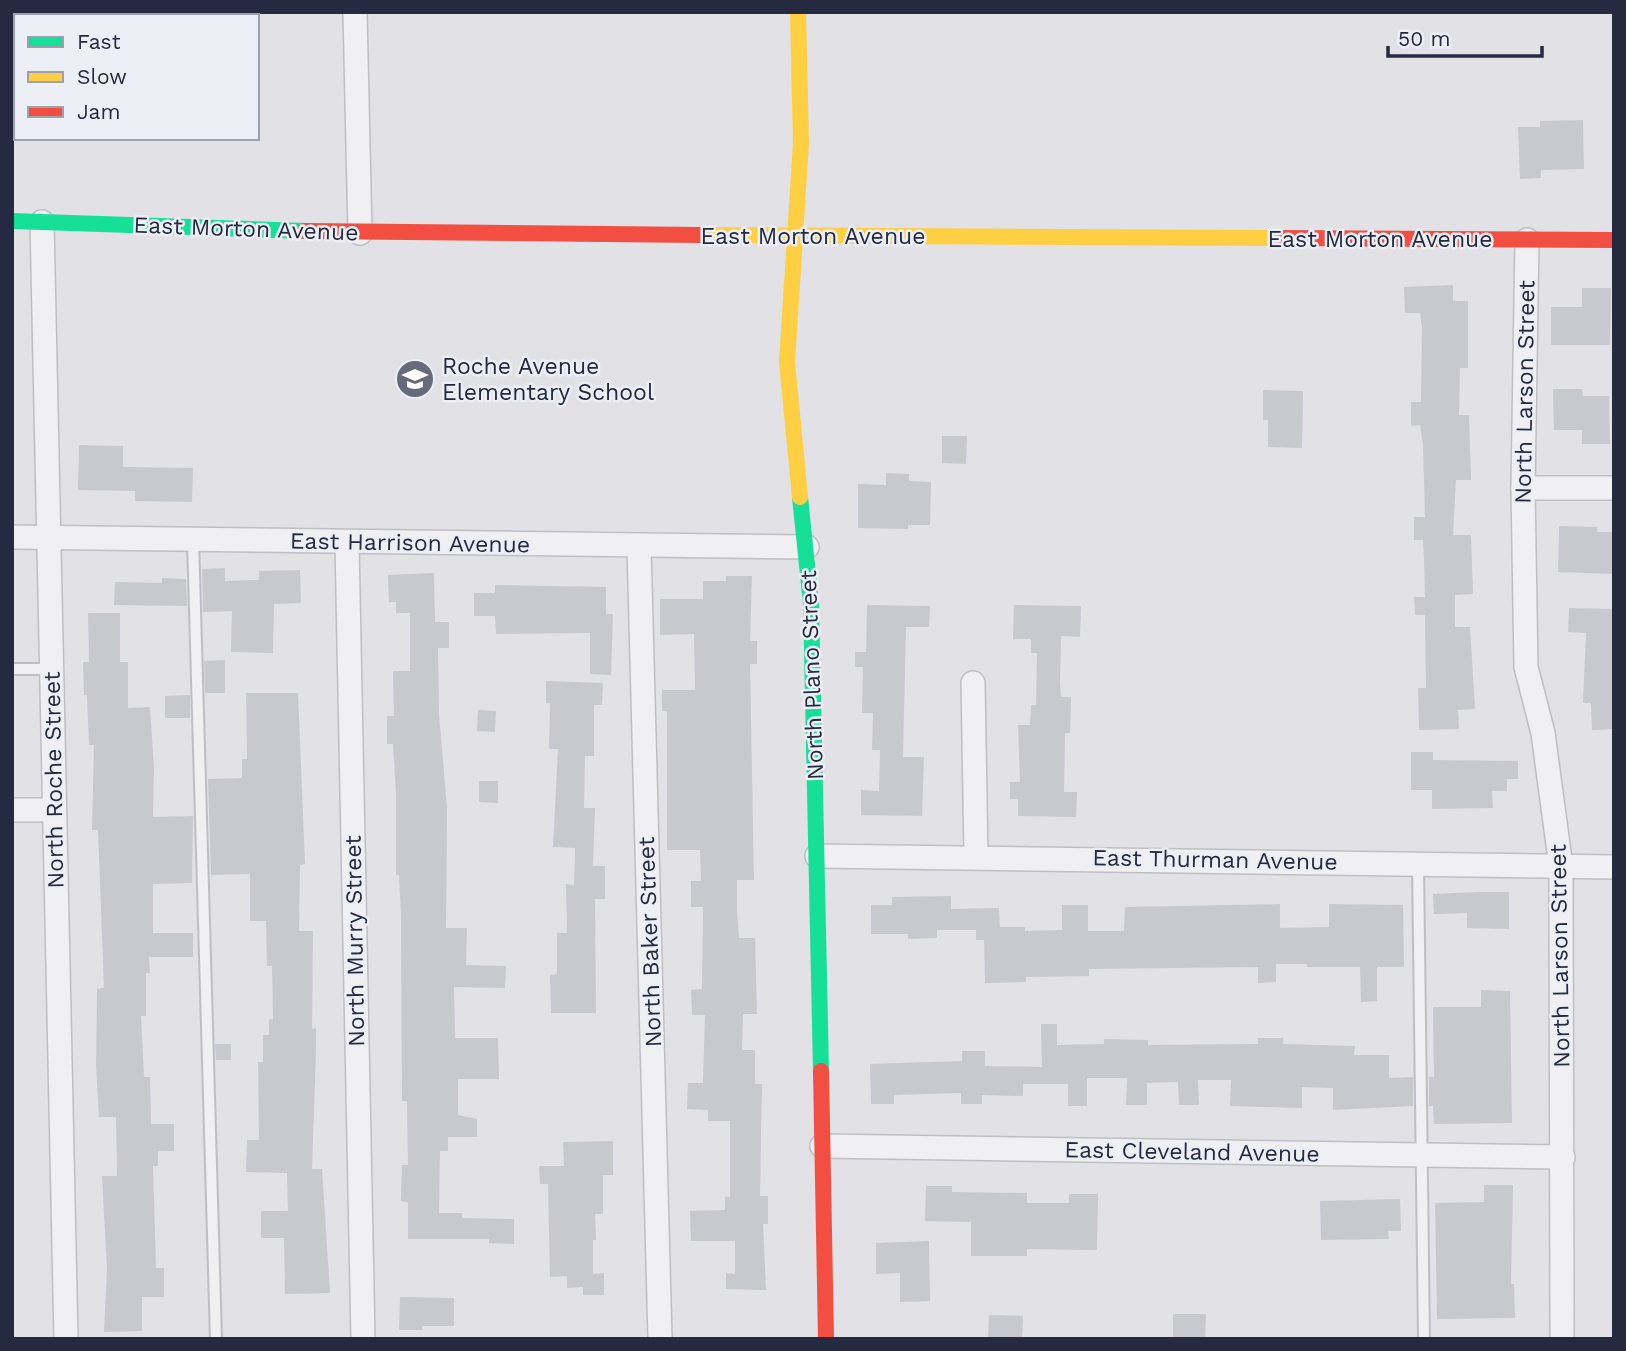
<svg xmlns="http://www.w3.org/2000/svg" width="1626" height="1351" font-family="'Work Sans',sans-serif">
  <rect width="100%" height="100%" fill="#e1e1e6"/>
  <g fill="#c8c9ce">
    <polygon points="1583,120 1584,169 1541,170 1541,178 1520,179 1518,127 1540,127 1540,121"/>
    <polygon points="1453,285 1453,301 1468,301 1468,368 1460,368 1459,415 1469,415 1471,480 1456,480 1453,535 1471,535 1473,594 1455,595 1455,627 1470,627 1475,709 1458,710 1459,729 1419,730 1418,688 1426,688 1425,615 1415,615 1414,597 1425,597 1424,558 1423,540 1414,540 1414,517 1425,517 1423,444 1420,425 1411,426 1411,402 1421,402 1422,327 1420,313 1405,313 1404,287"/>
    <polygon points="1582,288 1611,288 1610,345 1551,345 1551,307 1582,307"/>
    <polygon points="1553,389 1582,389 1583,396 1609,396 1610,444 1582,444 1582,430 1554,430"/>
    <polygon points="1263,390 1303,391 1302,448 1268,447 1268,420 1263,420"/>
    <polygon points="942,436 967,436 966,464 942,463"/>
    <polygon points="79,445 123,446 123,467 193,468 192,502 135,501 135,491 78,490"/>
    <polygon points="886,473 909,474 909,481 931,482 930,525 908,525 908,529 858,528 858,484 886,485"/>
    <polygon points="1559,526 1597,527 1597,532 1614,532 1613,574 1558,572"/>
    <polygon points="225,568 225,581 259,580 259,571 300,570 301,603 274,604 273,653 231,652 232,611 203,612 202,569"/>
    <polygon points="434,573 435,622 449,622 449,648 438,648 439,714 447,808 446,928 467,928 466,965 506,966 505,988 454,987 455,1038 498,1038 499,1079 458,1079 458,1115 477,1119 477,1137 448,1137 448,1151 440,1151 439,1213 462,1213 462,1218 514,1219 514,1244 489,1243 489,1239 408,1239 408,1202 401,1201 402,1165 408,1165 407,1101 402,1101 401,916 399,875 396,875 396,793 393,744 387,744 387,716 394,716 393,671 410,671 410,613 396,613 396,602 389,602 388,575"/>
    <polygon points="726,576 752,576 750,641 757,641 757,664 750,664 754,880 737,880 737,912 739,938 755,938 757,1014 743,1014 742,1050 755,1050 755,1084 762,1084 760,1196 768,1196 768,1224 763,1224 766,1290 726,1289 726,1273 735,1274 735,1241 691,1241 690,1211 725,1210 725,1197 730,1197 730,1121 708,1121 708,1110 687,1109 688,1083 703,1083 705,1015 692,1015 691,990 702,989 703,907 691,907 691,881 701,881 700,850 667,850 667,711 662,711 662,690 695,690 694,634 660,635 660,599 703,599 703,581 726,581"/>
    <polygon points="162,578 186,579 187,606 114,605 115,582 162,583"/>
    <polygon points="495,585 606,587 606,614 613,614 611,675 590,674 590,633 496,634 495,616 474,616 474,593 495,593"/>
    <polygon points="867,605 930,606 929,627 906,627 903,757 924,757 922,816 861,815 861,790 879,791 880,750 872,750 873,713 862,713 863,667 855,667 855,652 866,652"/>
    <polygon points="1014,605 1081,606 1080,637 1061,636 1060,683 1061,697 1071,697 1070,733 1065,733 1064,792 1077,792 1076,817 1018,816 1018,799 1010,799 1010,782 1020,782 1018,725 1030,725 1031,705 1036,705 1037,653 1031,653 1031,639 1013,639"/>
    <polygon points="1569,608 1614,609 1614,729 1592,730 1591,703 1583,703 1586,633 1568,632"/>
    <polygon points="88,613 120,613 120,662 128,662 128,708 150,707 154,769 153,817 193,816 192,883 153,884 153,933 193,933 193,957 149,957 150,973 146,973 146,1016 141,1016 144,1077 150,1077 151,1124 174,1124 174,1151 158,1151 158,1166 153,1166 156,1268 164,1268 164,1297 142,1297 142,1331 104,1332 107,1269 102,1176 117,1176 116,1117 99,1117 96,1066 97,989 104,988 98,830 92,830 94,745 89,745 87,695 84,695 83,662 89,662"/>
    <polygon points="225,660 225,693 205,693 204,661"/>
    <polygon points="546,681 603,683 602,705 594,705 594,756 585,756 584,808 595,808 593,866 605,866 605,899 595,899 596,1013 551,1013 550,975 557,974 557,933 567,933 566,884 574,885 575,848 553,847 558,749 549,749 550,703 546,703"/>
    <polygon points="246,693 298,693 305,864 300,865 299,931 313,931 312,1029 316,1028 316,1051 312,1169 322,1169 330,1293 285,1294 284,1238 261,1238 261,1211 288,1211 287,1173 246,1172 247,1140 259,1140 258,1062 263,1062 263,1035 269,1035 269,1020 273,1019 272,966 267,966 266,921 250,921 250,874 211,875 208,779 242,778 242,759 247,759"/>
    <polygon points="190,695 190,718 165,718 165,696"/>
    <polygon points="478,710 496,711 495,732 477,731"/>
    <polygon points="1411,752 1433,752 1433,760 1518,761 1518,779 1507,779 1507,791 1492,791 1493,808 1432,809 1432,790 1411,790"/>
    <polygon points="479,781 498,781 498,803 479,802"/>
    <polygon points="1478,892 1509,892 1509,929 1467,928 1467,913 1434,914 1433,894"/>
    <polygon points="951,896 951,909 999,908 1000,927 1025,927 1025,931 1062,930 1062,905 1088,905 1088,931 1124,931 1125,907 1280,904 1280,928 1329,927 1329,904 1403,905 1404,967 1377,967 1377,1001 1361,1002 1360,967 1307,967 1307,964 1276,964 1276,982 1258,983 1258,967 1089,969 1089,976 1026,977 1026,982 985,983 984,940 976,940 976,930 937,930 937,938 908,939 908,934 871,934 871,905 892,905 892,897"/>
    <polygon points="1481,990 1510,991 1512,1123 1434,1124 1433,1106 1429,1106 1429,1077 1434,1077 1433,1007 1481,1007"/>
    <polygon points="1041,1024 1057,1024 1057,1045 1104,1044 1104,1039 1148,1040 1148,1045 1258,1044 1258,1038 1283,1038 1283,1044 1355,1046 1354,1055 1389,1055 1389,1078 1413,1077 1413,1106 1333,1110 1333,1088 1302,1087 1302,1108 1230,1106 1231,1080 1198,1080 1199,1105 1179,1105 1178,1082 1147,1083 1147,1105 1126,1105 1127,1078 1087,1078 1087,1106 1068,1106 1068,1084 1023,1084 1023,1096 982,1095 982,1104 961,1104 961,1093 894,1095 894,1104 871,1104 870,1064 962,1061 962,1051 985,1051 985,1066 1042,1067"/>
    <polygon points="215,1044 231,1044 231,1060 216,1060"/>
    <polygon points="613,1141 613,1175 603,1175 603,1214 595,1214 596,1240 593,1240 593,1274 604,1273 604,1295 583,1295 583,1287 567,1288 567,1276 550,1277 548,1184 540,1184 539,1166 564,1166 563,1142"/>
    <polygon points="1484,1185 1513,1185 1511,1284 1514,1284 1515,1318 1437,1319 1435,1203 1484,1202"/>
    <polygon points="926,1186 952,1186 952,1192 1027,1193 1027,1203 1069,1203 1069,1194 1098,1194 1097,1250 1027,1249 1027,1256 971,1256 971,1222 925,1221"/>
    <polygon points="1400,1199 1401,1231 1388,1231 1389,1239 1321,1240 1320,1201"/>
    <polygon points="929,1241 930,1301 900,1302 900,1273 876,1274 876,1243"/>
    <polygon points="400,1297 454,1298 454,1326 422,1326 422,1330 399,1330"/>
    <polygon points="1173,1314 1206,1314 1205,1339 1173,1339"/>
    <polygon points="989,1315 1023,1316 1022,1339 988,1339"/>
  </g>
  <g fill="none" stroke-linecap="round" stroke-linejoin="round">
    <defs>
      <g id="lane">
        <polyline points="193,540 216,1339"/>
        <polyline points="12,669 51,669"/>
        <polyline points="1418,864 1424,1339"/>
      </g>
      <g id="street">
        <polyline points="355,12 360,233"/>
        <polyline points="42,222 66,1339"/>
        <polyline points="1527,240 1523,488 1526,667 1543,733 1561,867 1562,1339"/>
        <polyline points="1523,488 1614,488"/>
        <polyline points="12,537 807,547"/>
        <polyline points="347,543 363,1339"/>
        <polyline points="639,546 660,1339"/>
        <polyline points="973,683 976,856"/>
        <polyline points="12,810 54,810"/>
        <polyline points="817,856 1614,867"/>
        <polyline points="822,1146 1563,1157"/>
      </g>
    </defs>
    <use href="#lane" stroke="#bebec4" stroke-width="14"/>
    <use href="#street" stroke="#bebec4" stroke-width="26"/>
    <use href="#lane" stroke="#f0f0f3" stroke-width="10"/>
    <use href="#street" stroke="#f0f0f3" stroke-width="23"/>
    <g stroke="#16e098" stroke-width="16">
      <polyline points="12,221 305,231"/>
      <polyline points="800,497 811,604 821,1071"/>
    </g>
    <g stroke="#ffcf43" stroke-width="16">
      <polyline points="798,12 801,143 787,362 800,497"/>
      <polyline points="701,235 1277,238"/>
    </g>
    <g stroke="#f24e42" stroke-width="16">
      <polyline points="305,231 701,235"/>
      <polyline points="1277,238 1614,240"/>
      <polyline points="821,1071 826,1339"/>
    </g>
  </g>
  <defs>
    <symbol id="school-disc" viewBox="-11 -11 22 22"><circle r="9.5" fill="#676a7b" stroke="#edeff6"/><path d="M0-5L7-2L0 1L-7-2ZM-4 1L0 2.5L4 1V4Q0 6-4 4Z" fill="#fff"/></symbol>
  </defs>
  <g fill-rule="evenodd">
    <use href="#school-disc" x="393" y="357" width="44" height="44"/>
  </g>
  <g text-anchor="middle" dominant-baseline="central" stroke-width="5" stroke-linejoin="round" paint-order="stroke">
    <g font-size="23" fill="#262a41" stroke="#edeff6">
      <text transform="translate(246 229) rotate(2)">East Morton Avenue</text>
      <text x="813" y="236">East Morton Avenue</text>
      <text x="1380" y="239">East Morton Avenue</text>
      <text transform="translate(1525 392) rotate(-89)">North Larson Street</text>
      <text transform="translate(410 543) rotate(1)">East Harrison Avenue</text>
      <text transform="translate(812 675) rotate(-92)">North Plano Street</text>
      <text transform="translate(54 780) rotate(-91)">North Roche Street</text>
      <text transform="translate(1215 860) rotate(1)">East Thurman Avenue</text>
      <text transform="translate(355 941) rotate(-91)">North Murry Street</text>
      <text transform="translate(650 942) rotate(-92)">North Baker Street</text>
      <text transform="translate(1560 956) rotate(-91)">North Larson Street</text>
      <text transform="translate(1192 1152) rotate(1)">East Cleveland Avenue</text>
    </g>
    <g font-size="23" fill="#262a41" stroke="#edeff6" text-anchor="start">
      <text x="442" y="366">Roche Avenue<tspan x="442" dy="26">Elementary School</tspan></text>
    </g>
  </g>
  <rect width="1626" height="1351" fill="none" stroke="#262a41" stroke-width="28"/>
  <rect x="14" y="14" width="245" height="126" fill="#edeff6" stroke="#9da0ae" stroke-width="2"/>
  <rect x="28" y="37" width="35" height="10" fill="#16e098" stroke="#9da0ae" stroke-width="2"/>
  <text x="77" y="49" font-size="21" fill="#262a41">Fast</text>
  <rect x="28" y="72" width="35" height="10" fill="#ffcf43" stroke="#9da0ae" stroke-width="2"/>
  <text x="77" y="84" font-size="21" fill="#262a41">Slow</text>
  <rect x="28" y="107" width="35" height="10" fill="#f24e42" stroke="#9da0ae" stroke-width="2"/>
  <text x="77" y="119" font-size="21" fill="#262a41">Jam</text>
  <path d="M1388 46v10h154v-10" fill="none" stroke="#262a41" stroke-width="3.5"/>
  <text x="1398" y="46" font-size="21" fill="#262a41" stroke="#edeff6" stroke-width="5" paint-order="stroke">50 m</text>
</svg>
